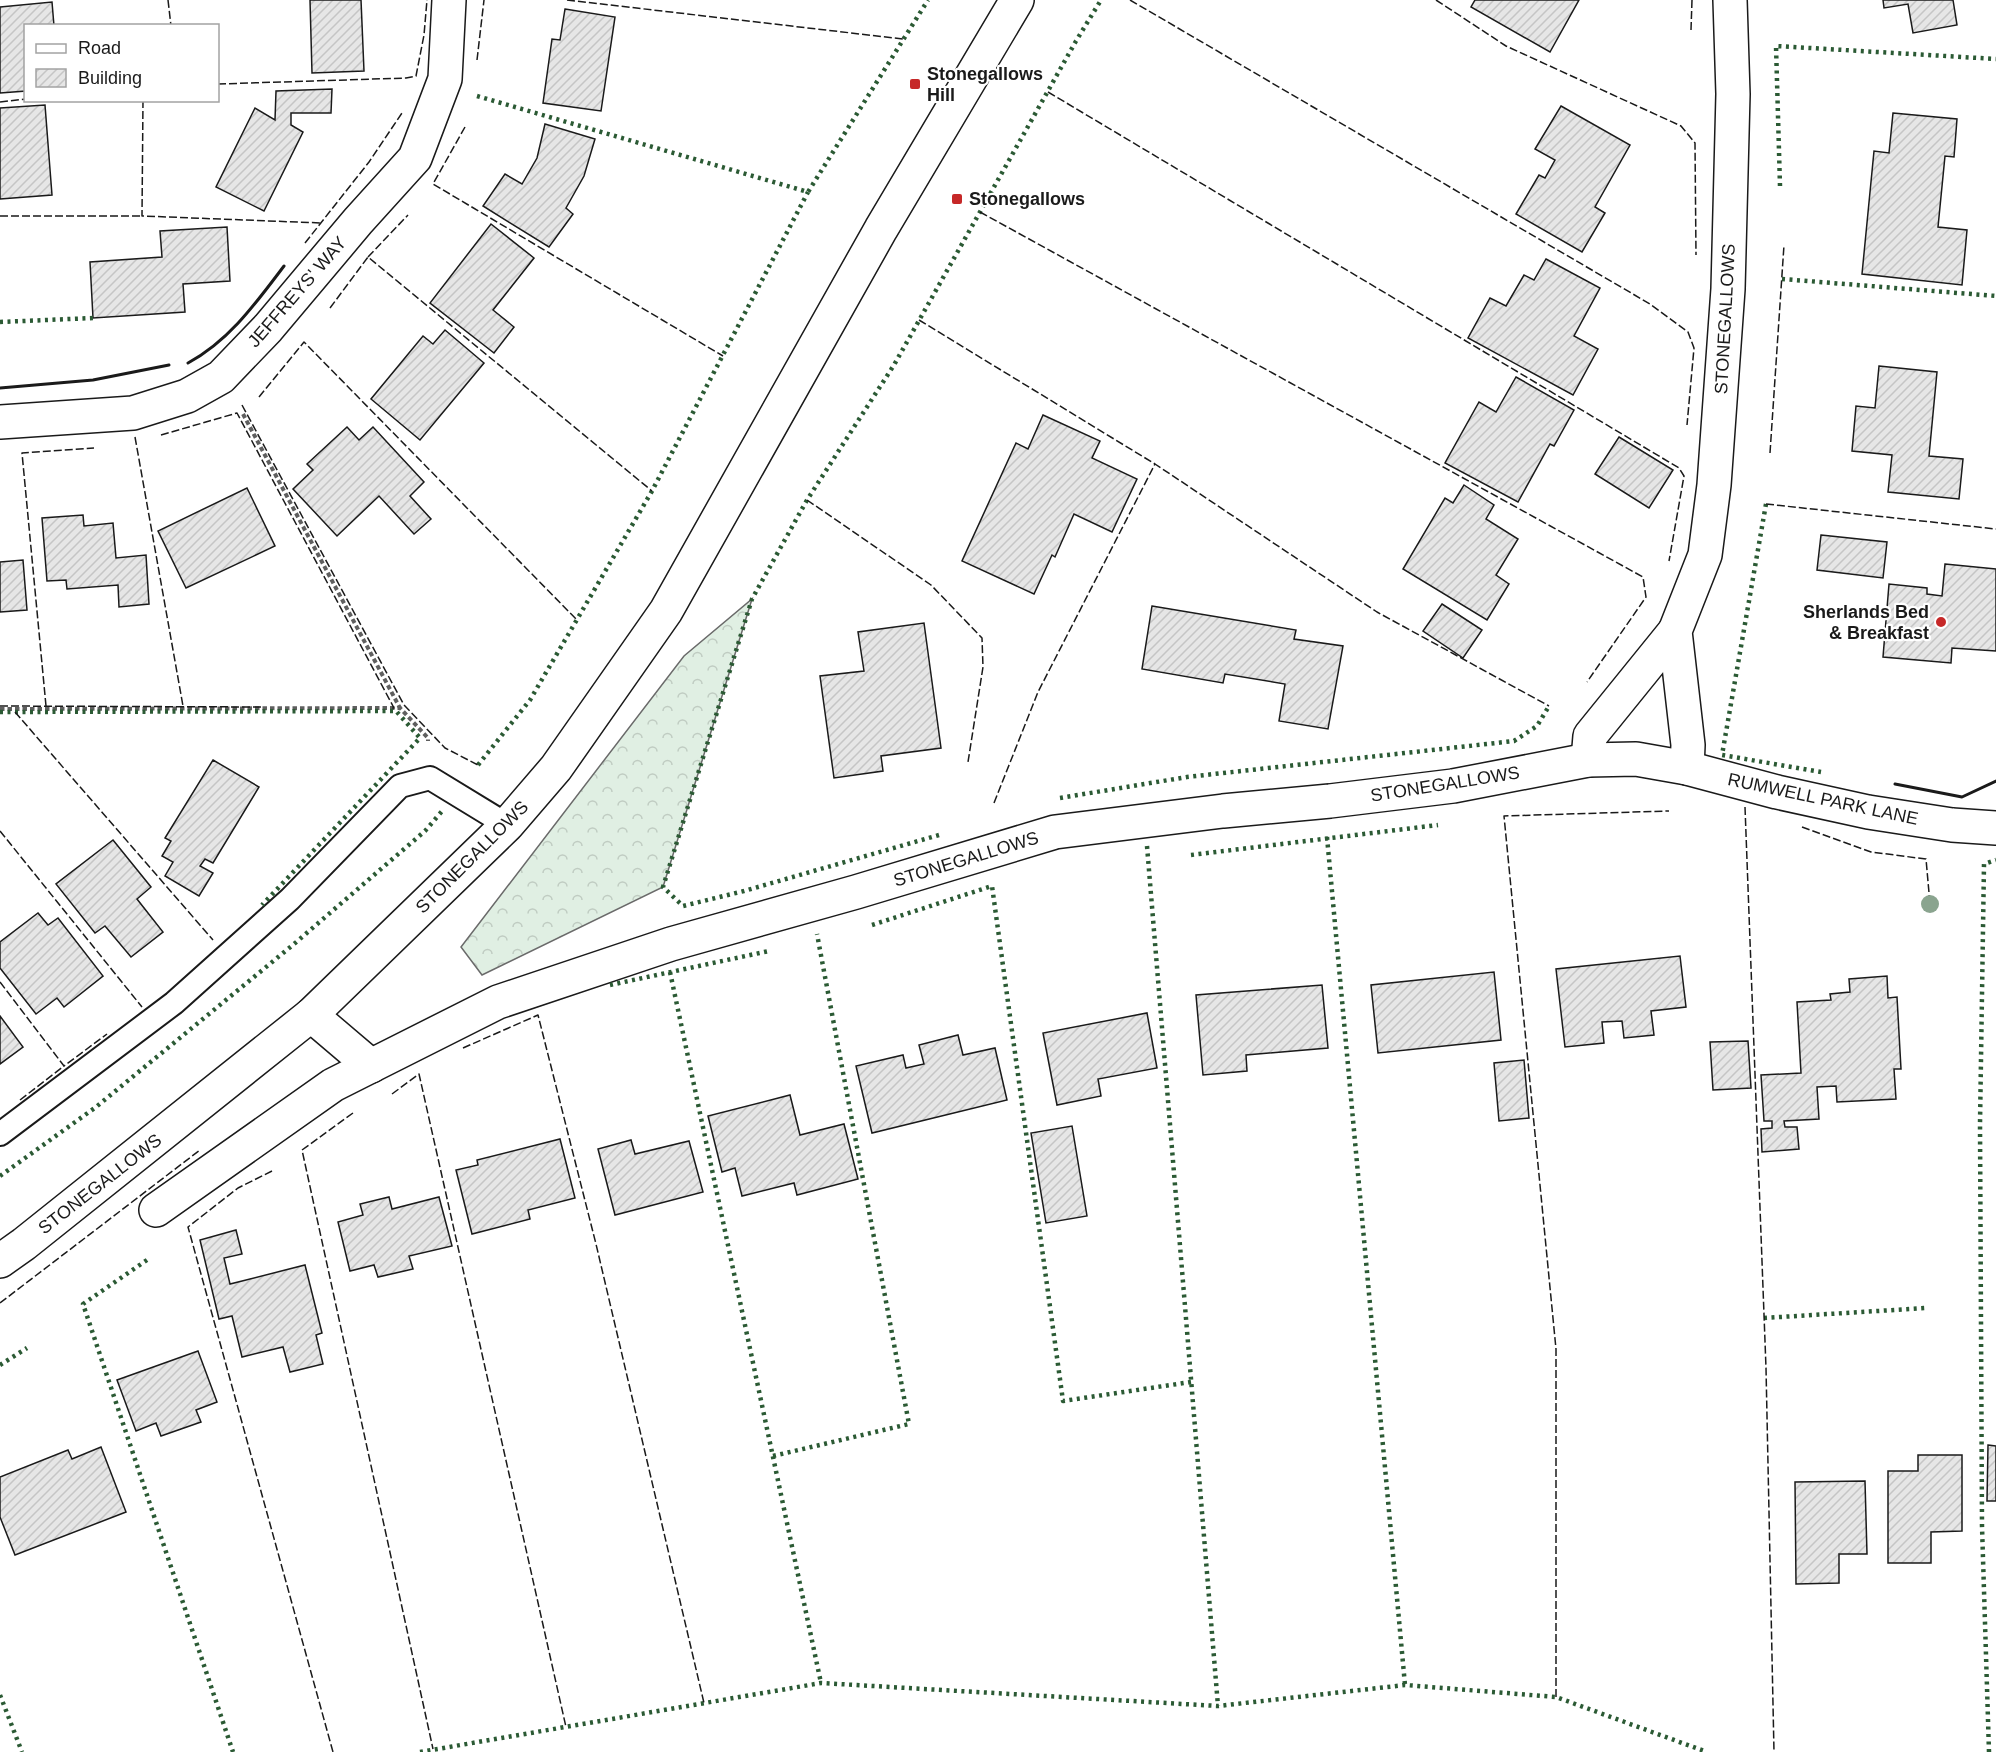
<svg xmlns="http://www.w3.org/2000/svg" width="1996" height="1752" font-family="Arial,sans-serif">
  <defs>
    <pattern id="forest-crowns" width="20" height="18" patternUnits="userSpaceOnUse" patternTransform="scale(1.5)"><rect width="20" height="18" fill="#e0efe3"/><path d="M2 6a3 3 0 1 1 6 0M12 15a3 3 0 1 1 6 0" fill="none" stroke="#c0ccc2"/></pattern>
    <pattern id="building-hatch" width="6" height="6" patternUnits="userSpaceOnUse" patternTransform="scale(1.5)"><rect width="6" height="6" fill="#e6e6e6"/><path d="M-1 1l2-2M0 6l6-6M5 7l2-2" fill="none" stroke="#c5c5c5"/></pattern>
  </defs>
  <rect width="100%" height="100%" fill="#fff"/>
  <polygon fill="url(#forest-crowns)" stroke="#6a6a6a" stroke-width="1.5" points="752,599 663,887 482,975 461,947 684,656"/>
  <g fill="url(#building-hatch)" stroke="#1a1a1a" stroke-width="1.5">
    <polygon points="310,0 361,0 364,71 312,73"/>
    <polygon points="1475,0 1579,0 1550,52 1471,7"/>
    <polygon points="1883,0 1953,0 1957,25 1913,33 1908,4 1884,8"/>
    <polygon points="52,2 54,26 26,26 26,91 0,93 0,7"/>
    <polygon points="565,9 615,17 601,111 543,103 552,39 560,40"/>
    <polygon points="332,89 331,113 291,113 291,125 303,132 264,211 216,187 255,108 275,120 276,91"/>
    <polygon points="45,105 52,195 0,199 0,108"/>
    <polygon points="1561,106 1630,145 1595,207 1605,213 1582,252 1516,214 1539,175 1545,178 1555,160 1535,149"/>
    <polygon points="1893,113 1957,119 1954,157 1945,156 1938,227 1967,230 1962,285 1862,274 1874,151 1889,153"/>
    <polygon points="545,124 595,139 584,176 566,208 573,214 549,247 483,206 505,174 522,184 537,158"/>
    <polygon points="491,224 534,258 493,310 514,327 494,353 430,303"/>
    <polygon points="227,227 230,281 183,284 185,312 93,318 90,262 162,257 160,231"/>
    <polygon points="1546,259 1600,288 1574,336 1598,349 1573,395 1468,338 1490,298 1506,306 1524,275 1534,280"/>
    <polygon points="445,330 484,363 420,440 371,399 423,336 433,344"/>
    <polygon points="1879,366 1937,372 1929,456 1963,459 1959,499 1888,492 1892,455 1852,451 1856,406 1875,408"/>
    <polygon points="1516,377 1574,410 1554,446 1550,444 1518,502 1445,463 1479,402 1496,412"/>
    <polygon points="1043,415 1100,441 1092,458 1137,479 1112,532 1074,514 1055,557 1052,555 1034,594 962,561 1016,443 1028,449"/>
    <polygon points="347,427 359,440 373,427 424,482 410,496 431,519 414,534 379,496 337,536 293,489 313,470 307,464"/>
    <polygon points="1619,437 1673,470 1649,508 1595,474"/>
    <polygon points="1464,485 1494,505 1486,519 1518,539 1496,575 1509,584 1487,620 1403,569 1445,498 1453,503"/>
    <polygon points="247,488 275,546 186,588 158,531"/>
    <polygon points="83,515 84,526 113,523 116,558 146,555 149,604 119,607 118,585 67,589 66,580 47,581 42,518"/>
    <polygon points="1821,535 1887,542 1883,578 1817,570"/>
    <polygon points="23,560 27,610 0,612 0,562"/>
    <polygon points="1945,564 1996,569 1996,651 1952,648 1951,663 1883,657 1889,584 1927,588 1927,594 1942,596"/>
    <polygon points="1442,604 1482,630 1463,658 1423,631"/>
    <polygon points="1152,606 1296,630 1294,639 1343,646 1328,729 1279,721 1285,684 1225,674 1223,683 1142,669"/>
    <polygon points="924,623 941,748 881,756 883,771 834,778 820,676 864,671 858,632"/>
    <polygon points="213,760 259,787 213,863 205,859 200,866 213,873 199,896 165,876 173,862 162,856 171,841 165,838"/>
    <polygon points="113,840 151,887 137,899 163,932 131,957 105,926 95,933 56,884"/>
    <polygon points="38,913 48,925 58,918 103,976 64,1007 57,998 36,1014 0,968 0,942"/>
    <polygon points="1680,956 1686,1007 1651,1011 1654,1035 1624,1038 1622,1021 1602,1022 1604,1043 1565,1047 1556,969"/>
    <polygon points="1494,972 1501,1040 1378,1053 1371,985"/>
    <polygon points="1887,976 1888,998 1897,997 1901,1069 1894,1069 1896,1099 1837,1102 1836,1086 1817,1087 1819,1119 1784,1121 1785,1127 1797,1127 1799,1149 1762,1152 1761,1129 1772,1128 1772,1121 1764,1121 1761,1075 1801,1073 1797,1002 1831,1000 1830,994 1850,992 1849,979"/>
    <polygon points="1322,985 1328,1048 1246,1055 1247,1071 1203,1075 1196,995"/>
    <polygon points="1147,1013 1157,1068 1098,1079 1101,1096 1057,1105 1043,1033"/>
    <polygon points="0,1016 23,1047 0,1064"/>
    <polygon points="958,1035 963,1055 995,1048 1007,1100 872,1133 856,1066 903,1055 906,1068 924,1064 919,1045"/>
    <polygon points="1748,1041 1751,1088 1713,1090 1710,1042"/>
    <polygon points="1524,1060 1529,1118 1499,1121 1494,1063"/>
    <polygon points="790,1095 800,1135 844,1124 858,1179 797,1195 794,1183 742,1196 735,1168 722,1172 708,1116"/>
    <polygon points="1072,1126 1087,1216 1046,1223 1031,1133"/>
    <polygon points="560,1139 575,1198 528,1210 530,1219 472,1234 456,1170 478,1165 477,1160"/>
    <polygon points="631,1140 635,1154 689,1141 703,1192 615,1215 598,1149"/>
    <polygon points="389,1197 392,1209 439,1197 452,1246 409,1256 413,1269 378,1277 374,1265 350,1271 338,1222 363,1215 360,1204"/>
    <polygon points="236,1230 242,1254 224,1258 230,1284 305,1265 322,1333 316,1335 323,1364 290,1372 283,1347 242,1357 232,1316 219,1319 200,1240"/>
    <polygon points="198,1351 217,1402 196,1410 201,1422 161,1436 156,1423 136,1431 117,1380"/>
    <polygon points="1988,1445 1996,1446 1996,1501 1987,1501"/>
    <polygon points="101,1447 126,1512 15,1555 0,1517 0,1477 68,1450 72,1459"/>
    <polygon points="1918,1455 1962,1455 1962,1531 1931,1532 1931,1563 1888,1563 1888,1471 1918,1471"/>
    <polygon points="1865,1481 1867,1554 1839,1554 1839,1583 1796,1584 1795,1482"/>
  </g>
  <g fill="none" stroke-linecap="round" stroke-linejoin="round">
    <defs>
      <polyline id="lane" points="0,1134 174,1003 290,899 400,786 430,778 507,825"/>
      <g id="street">
        <polyline points="0,422 133,413 187,396 221,377 268,328 358,221 415,158 445,79 449,0"/>
        <polyline points="1588,760 1590,736 1675,631"/>
        <polyline points="1687,768 1688,745 1675,631 1705,555 1714,485 1728,289 1733,94 1730,0"/>
        <polyline points="311,1015 371,1066"/>
        <polyline points="156,1210 333,1085 498,1002 671,944 856,892 1055,832 1223,811 1330,801 1453,786 1588,760 1636,759 1687,768 1777,792 1868,812 1952,825 1996,828"/>
      </g>
      <polyline id="primary" points="0,1261 24,1244 311,1015 507,825 556,768 666,611 881,229 1017,0"/>
    </defs>
    <use href="#lane" stroke="#1a1a1a" stroke-width="26"/>
    <use href="#street" stroke="#1a1a1a" stroke-width="36"/>
    <use href="#primary" stroke="#1a1a1a" stroke-width="36"/>
    <g stroke="#5f5f5f" stroke-width="4" stroke-dasharray="4.5 3" stroke-linecap="butt">
      <polyline points="243,414 400,708"/>
      <polyline points="0,709 400,708 428,738 428,741"/>
    </g>
    <use href="#lane" stroke="#fff" stroke-width="22"/>
    <use href="#street" stroke="#fff" stroke-width="33"/>
    <use href="#primary" stroke="#fff" stroke-width="33"/>
    <g stroke="#2b5a34" stroke-width="4.5" stroke-dasharray="3 4.5" stroke-linecap="butt">
      <polyline points="477,96 808,192 928,0"/>
      <polyline points="1780,186 1776,46 1996,59"/>
      <polyline points="1782,279 1996,296"/>
      <polyline points="0,322 93,318"/>
      <polyline points="1766,504 1722,755 1821,772"/>
      <polyline points="0,712 396,711 420,738 262,905"/>
      <polyline points="478,765 530,700 652,491 808,192"/>
      <polyline points="1060,798 1187,777 1514,741 1537,726 1549,706"/>
      <polyline points="939,835 744,891 683,906 663,887 752,599 807,500 894,365 1076,41 1101,0"/>
      <polyline points="1327,837 1405,1685"/>
      <polyline points="1147,846 1218,1706"/>
      <polyline points="1191,855 1438,825"/>
      <polyline points="872,925 992,886 1063,1401 1191,1382"/>
      <polyline points="670,972 821,1683"/>
      <polyline points="610,985 769,951"/>
      <polyline points="0,1176 96,1107 294,944 425,831 443,810"/>
      <polyline points="147,1260 83,1304 233,1752"/>
      <polyline points="1764,1318 1926,1308"/>
      <polyline points="0,1365 27,1348"/>
      <polyline points="773,1456 909,1424 817,934"/>
      <polyline points="0,1695 22,1752"/>
      <polyline points="420,1752 821,1683 1218,1706 1405,1685 1556,1697 1707,1752"/>
      <polyline points="1989,1752 1982,1526 1980,1124 1984,864 1996,860"/>
    </g>
    <g stroke="#1a1a1a" stroke-width="1.5" stroke-dasharray="8 3" stroke-linecap="butt">
      <polyline points="168,0 171,26"/>
      <polyline points="567,0 903,39"/>
      <polyline points="1130,0 1650,304 1688,332 1694,348 1687,425"/>
      <polyline points="1436,0 1506,46 1681,126 1695,143 1696,255"/>
      <polyline points="1691,30 1692,0"/>
      <polyline points="477,60 484,0"/>
      <polyline points="218,84 406,78 416,76 424,35 427,0"/>
      <polyline points="1048,92 1679,468 1684,476 1669,561"/>
      <polyline points="143,100 142,216 322,223"/>
      <polyline points="0,102 26,99"/>
      <polyline points="465,127 433,184 723,356"/>
      <polyline points="980,212 1643,577 1646,597 1587,682"/>
      <polyline points="0,216 142,216"/>
      <polyline points="305,243 369,162 402,113"/>
      <polyline points="368,257 408,215"/>
      <polyline points="330,308 368,257 652,491"/>
      <polyline points="919,320 1155,464 1377,612 1549,706"/>
      <polyline points="259,397 304,342 577,620"/>
      <polyline points="242,405 404,705 445,748 478,765"/>
      <polyline points="161,435 237,413 394,708 390,708"/>
      <polyline points="135,437 183,706"/>
      <polyline points="1770,453 1784,245"/>
      <polyline points="807,500 931,585 982,638 983,667 968,762"/>
      <polyline points="1766,504 1996,529"/>
      <polyline points="0,706 261,707"/>
      <polyline points="46,706 22,453 94,448"/>
      <polyline points="15,712 213,940"/>
      <polyline points="994,803 1038,692 1155,464"/>
      <polyline points="1745,807 1766,1368 1774,1752"/>
      <polyline points="1802,827 1871,852 1926,859 1930,904"/>
      <polyline points="0,831 142,1007"/>
      <polyline points="0,982 64,1066 107,1034"/>
      <polyline points="463,1048 538,1015 596,1244 704,1703"/>
      <polyline points="392,1094 419,1074 566,1727"/>
      <polyline points="20,1100 64,1066"/>
      <polyline points="353,1113 302,1150 433,1749"/>
      <polyline points="272,1171 238,1188 188,1227 333,1752"/>
      <polyline points="0,1303 200,1150"/>
      <polyline points="1556,1697 1556,1349 1504,816 1669,811"/>
    </g>
    <g stroke="#1a1a1a" stroke-width="3">
      <path d="M188,363C229,341 256,303 284,266"/>
      <polyline points="0,388 93,380 169,365"/>
      <polyline points="1895,784 1962,797 1996,781"/>
    </g>
  </g>
  <circle fill="#8aa48f" cx="1930" cy="904" r="9"/>
  <g fill="#c62828" stroke="#fff" stroke-width="2">
    <rect x="909" y="78" width="12" height="12" rx="3"/>
    <rect x="951" y="193" width="12" height="12" rx="3"/>
    <circle cx="1941" cy="622" r="6"/>
  </g>
  <g text-anchor="middle" dominant-baseline="central" stroke-width="4.5" stroke-linejoin="round" paint-order="stroke">
    <g font-size="18" font-weight="bold" fill="#1a1a1a" stroke="#fff" text-anchor="start">
      <text x="927" y="74">Stonegallows<tspan x="927" dy="21">Hill</tspan></text>
      <text x="969" y="199">Stonegallows</text>
      <text x="1929" y="612" text-anchor="end">Sherlands Bed<tspan x="1929" dy="21">&amp; Breakfast</tspan></text>
    </g>
    <g font-size="18" fill="#1a1a1a" stroke="#fff">
      <text transform="translate(297 292) rotate(-49)">JEFFREYS' WAY</text>
      <text transform="translate(1725 319) rotate(-87)">STONEGALLOWS</text>
      <text transform="translate(1445 784) rotate(-9)">STONEGALLOWS</text>
      <text transform="translate(1823 799) rotate(12)">RUMWELL PARK LANE</text>
      <text transform="translate(472 857) rotate(-45)">STONEGALLOWS</text>
      <text transform="translate(966 859) rotate(-17)">STONEGALLOWS</text>
      <text transform="translate(100 1184) rotate(-38)">STONEGALLOWS</text>
    </g>
  </g>
  <rect x="24" y="24" width="195" height="78" fill="#ffffff" stroke="#a3a3a3" stroke-width="1.5"/>
  <rect x="36" y="44" width="30" height="9" fill="#ffffff" stroke="#a3a3a3" stroke-width="1.5"/>
  <text x="78" y="54" font-size="18" fill="#1a1a1a">Road</text>
  <rect x="36" y="69" width="30" height="18" fill="url(#building-hatch)" stroke="#a3a3a3" stroke-width="1.5"/>
  <text x="78" y="84" font-size="18" fill="#1a1a1a">Building</text>
</svg>
